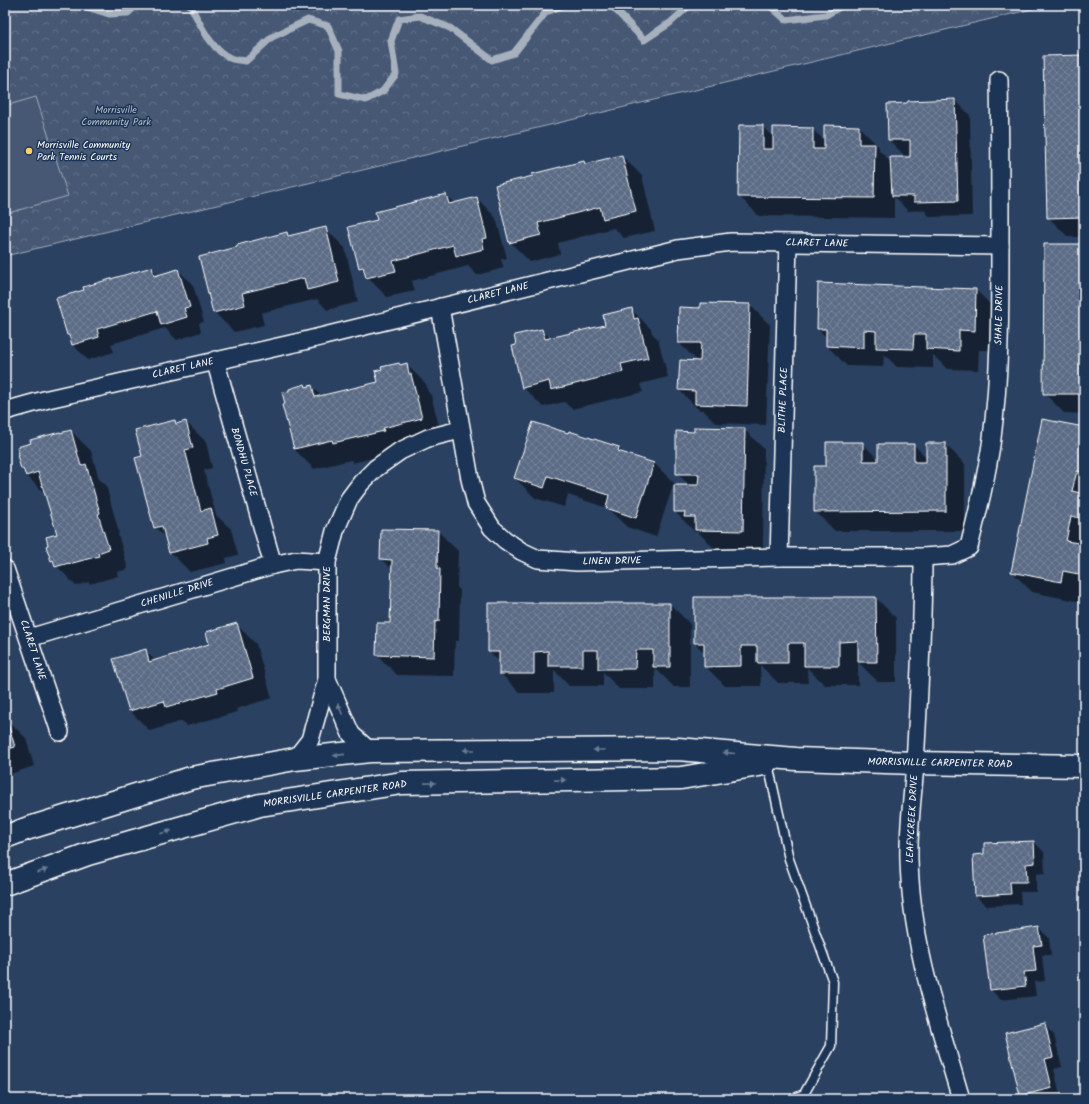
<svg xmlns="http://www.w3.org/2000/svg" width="1089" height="1104" font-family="Kalam,sans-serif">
  <defs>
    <pattern id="park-crowns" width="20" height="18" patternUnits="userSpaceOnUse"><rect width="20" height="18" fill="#465975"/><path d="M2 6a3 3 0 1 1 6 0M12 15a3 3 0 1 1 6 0" fill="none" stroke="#62728a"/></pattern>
    <pattern id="building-cross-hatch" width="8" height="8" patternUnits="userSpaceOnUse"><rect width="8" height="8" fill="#5b6c86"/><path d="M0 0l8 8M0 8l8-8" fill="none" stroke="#748298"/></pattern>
  </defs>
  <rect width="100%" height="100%" fill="#2a4161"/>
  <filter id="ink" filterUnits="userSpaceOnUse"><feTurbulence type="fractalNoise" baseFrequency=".025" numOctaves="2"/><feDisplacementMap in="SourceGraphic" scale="8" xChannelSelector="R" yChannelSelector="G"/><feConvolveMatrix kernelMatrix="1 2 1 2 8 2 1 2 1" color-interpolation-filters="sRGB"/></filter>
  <g filter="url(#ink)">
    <polygon fill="url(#park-crowns)" stroke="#a2acba" points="5,5 1049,5 5,256"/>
    <polygon fill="#465975" stroke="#a2acba" points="36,97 68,196 5,214 5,106"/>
    <g fill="#0007">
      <polygon points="1084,56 1084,237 1068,237 1048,217"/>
      <polygon points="955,100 970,115 972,216 930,217 924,210 908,211 894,197 894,218 759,216 739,196 762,126 774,137 812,129 825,141 859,127 879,147 879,150 892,163 911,158 911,155 904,155 889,140"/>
      <polygon points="622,156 642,176 655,231 624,238 614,228 558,243 560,254 530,262 510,242 584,162 587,165"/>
      <polygon points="446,195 455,204 477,198 496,218 507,258 501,259 504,268 477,275 468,266 412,281 415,291 387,297 367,277 366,274 360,267 378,220"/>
      <polygon points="325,228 345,248 358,302 327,310 317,299 261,313 264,325 234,332 214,312 287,233 290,236"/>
      <polygon points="1084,245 1084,414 1064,413 1044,393"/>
      <polygon points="151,268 159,275 178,270 193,285 204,322 199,323 201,332 177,340 165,328 111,344 114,352 88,360 73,345 71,338 68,334"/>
      <polygon points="976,290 996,310 994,350 979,350 978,370 947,369 933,355 933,368 897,367 884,354 883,367 847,366 827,346 827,338 818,329"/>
      <polygon points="750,305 770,325 766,425 716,423 703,410 699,410 679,390 698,362 679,343"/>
      <polygon points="631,309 651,329 652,333 658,339 668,377 640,384 643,392 572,409 564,402 543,407 523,387 542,330 551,339 606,326"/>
      <polygon points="406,364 426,384 428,392 431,395 442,438 403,450 353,463 351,460 314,469 294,449 284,405 286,405 290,392 305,386 307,388 312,386 322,397 379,383 401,366"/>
      <polygon points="174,421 178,425 186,422 206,442 212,468 204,470 216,515 231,529 238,555 226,558 227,563 190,572 170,552 167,539 155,527 144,457"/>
      <polygon points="1084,428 1084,590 1083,590 1081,602 1032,592 1012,572"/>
      <polygon points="744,429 764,449 763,551 716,550 698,532 695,532 675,512 690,486 677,473 695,433"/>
      <polygon points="71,431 91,451 99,479 106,485 119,533 118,534 128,569 117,572 118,576 90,584 89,582 76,586 51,560 49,546 58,535 46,495 26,475 22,469 61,434"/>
      <polygon points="570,432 619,448 624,454 654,463 674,483 656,537 627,527 607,508 568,495 564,507 535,498 515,478 569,435"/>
      <polygon points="862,443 879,460 914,445 927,458 945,444 965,464 965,531 835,531 815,511 827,467"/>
      <polygon points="382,530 438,531 458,551 457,587 460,590 459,641 455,641 454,676 397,675 377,655 391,624 393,570 381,559"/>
      <polygon points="695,598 876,598 896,618 896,682 878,682 858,662 858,685 825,685 807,668 808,683 778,683 760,665 761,686 725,686 705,666 705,654 695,643"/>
      <polygon points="670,604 690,624 690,687 674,687 655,668 655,689 619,689 603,672 603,686 569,686 554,670 554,693 520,693 500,673 500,662 489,652"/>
      <polygon points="236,624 256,644 272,698 236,709 237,712 187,726 182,721 150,731 130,711 115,659 145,650 155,661 210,644"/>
      <polygon points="5,710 8,721 26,738 34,766 5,776"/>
      <polygon points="1034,842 1044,852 1045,873 1036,874 1036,892 1020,892 1021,904 986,906 976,896 985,855"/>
      <polygon points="1039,928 1049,938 1051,955 1042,955 1045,981 1034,982 1036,996 1001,1000 991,990 984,935"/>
      <polygon points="1044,1025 1054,1035 1062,1067 1054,1069 1061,1098 1025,1099 1021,1095"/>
    </g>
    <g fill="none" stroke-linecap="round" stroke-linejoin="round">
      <g stroke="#a7b1be" stroke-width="7">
        <polyline points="81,5 109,14 128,13 136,5"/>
        <path d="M190,5C200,23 210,49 230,58C234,60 241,60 246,61L272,37L308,20L328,26L339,51V94L366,100L383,91L396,74L391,41L399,19L420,16L450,28L492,60L514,53L546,12L564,5"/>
        <polyline points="611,5 644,40 670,23 690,5"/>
        <polyline points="769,5 786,20 826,15 843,5"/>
      </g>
    </g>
    <g fill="url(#building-cross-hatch)" stroke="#fff">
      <polygon points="1084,55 1084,217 1047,218 1043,56"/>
      <polygon points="955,99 958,201 914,202 914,196 892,196 890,157 910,157 910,140 888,140 887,104 907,103 908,101"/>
      <polygon points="739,125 763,125 763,149 773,149 773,127 813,128 813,149 824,149 824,125 859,126 859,144 875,144 874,198 738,197"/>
      <polygon points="622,155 636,211 603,219 600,207 538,223 541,235 509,243 495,185 533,176 532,174 584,161 585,164"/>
      <polygon points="446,194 449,204 477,197 487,238 482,239 484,249 456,256 453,245 393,261 396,271 366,278 363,267 359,268 348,227 377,220 375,212"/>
      <polygon points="326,227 339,282 307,290 304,278 242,293 245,305 213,313 199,257 237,247 237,245 287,232 288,236"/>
      <polygon points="1044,244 1084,244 1084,394 1043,394"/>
      <polygon points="152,267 154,276 178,269 190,307 184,308 187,317 161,325 157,311 97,329 99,337 72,345 69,335 67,335 56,298 84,290 83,287"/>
      <polygon points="818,283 976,289 975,331 959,330 959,351 926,349 926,334 914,334 913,349 876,348 876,331 864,330 864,348 826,346 826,329 817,329"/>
      <polygon points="700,303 750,304 747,406 695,404 695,391 678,390 680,360 700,361 701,343 678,343 679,307 700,308"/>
      <polygon points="632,308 634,319 638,318 648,358 621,364 623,372 551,390 549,381 522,388 512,346 516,345 514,335 542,329 545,339 605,325 603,315"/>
      <polygon points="399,363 400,365 407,363 409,374 411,374 422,418 383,428 384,431 333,443 332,440 294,449 282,405 285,404 282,392 289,391 289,389 305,384 306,387 312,385 315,397 378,382 375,371 382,369 381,367"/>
      <polygon points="1042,419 1084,427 1084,472 1077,471 1072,491 1084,494 1084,519 1071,516 1066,541 1084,544 1084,575 1063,571 1061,582 1011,572"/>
      <polygon points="175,420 176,424 186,421 193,448 185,450 201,511 211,508 218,535 207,538 208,543 169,553 162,526 154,528 135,458 142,456 135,430"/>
      <polygon points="533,422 568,433 569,431 619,447 618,451 654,463 636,518 606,508 609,495 548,476 544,488 514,478"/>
      <polygon points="694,427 745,428 743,531 695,530 695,517 684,517 685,512 674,512 674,485 698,485 699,474 676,474 676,431 694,432"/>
      <polygon points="71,430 81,466 86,464 100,513 98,514 109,549 98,553 99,556 69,564 69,563 55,567 53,560 51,561 46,546 48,545 46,537 57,534 38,472 26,476 23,469 21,469 17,455 19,455 17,447 31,443 30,440 60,432 60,433"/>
      <polygon points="826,442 863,442 863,461 878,461 878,444 914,444 914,462 926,462 926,443 946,443 946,511 814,512 814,466 826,466"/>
      <polygon points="381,529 438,530 437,568 440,569 439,621 435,622 434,657 376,655 377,623 390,623 392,560 380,559"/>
      <polygon points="694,597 876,597 877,662 858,662 858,641 839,642 839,666 804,666 804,643 788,643 788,663 757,663 757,646 741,646 741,666 704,667 704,643 694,643"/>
      <polygon points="488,603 670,603 670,667 653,667 653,650 636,650 635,669 598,669 598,650 583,650 583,666 548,666 548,651 534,652 534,674 499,674 499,652 488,652"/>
      <polygon points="237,623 253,678 217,689 218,692 166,707 164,701 129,711 113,659 146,649 149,662 209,644 206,632"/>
      <polygon points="5,717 6,717 15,747 5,750"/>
      <polygon points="1034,841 1035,863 1026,864 1027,882 1010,882 1011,894 975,896 973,855 984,854 984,843"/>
      <polygon points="1039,927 1042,945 1033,946 1036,971 1024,972 1026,986 990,990 983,935"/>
      <polygon points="1045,1023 1053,1057 1045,1059 1052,1088 1020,1096 1005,1033"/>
    </g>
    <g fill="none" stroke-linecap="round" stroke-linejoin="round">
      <defs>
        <polyline id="service" points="768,764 789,859 833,982 831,1046 804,1094 793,1099"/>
        <g id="minor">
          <path d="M440,307L470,479L476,503L492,528L505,540L521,551L538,559L577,562L779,557H923L952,555L969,547C978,511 987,475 992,438C1000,374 1000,310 1000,247C1000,191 1000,136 999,80"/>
          <polyline points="215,360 273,565"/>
          <polyline points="5,411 48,399 304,341 678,249 731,242 1000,246"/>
          <polyline points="779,557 788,243"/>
          <path d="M923,557C923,626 919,695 915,763C913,795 908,828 909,860C911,943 938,1020 961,1099"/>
          <polyline points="5,569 60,732"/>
          <polyline points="29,638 273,565 296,560 327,562"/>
          <polyline points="327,679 351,734 370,751"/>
          <polyline points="295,759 310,740 327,679 327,562 335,531 349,499 361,483 376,468 400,451 428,438 460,430"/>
        </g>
        <g id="secondary">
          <polyline points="5,837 26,829 191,778 295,759 370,751 678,749 796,759 915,763 1084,766"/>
          <polyline points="5,884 88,854 260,805 402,783 681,778 765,764"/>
        </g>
      </defs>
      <use href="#service" stroke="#fff" stroke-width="11"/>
      <use href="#minor" stroke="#fff" stroke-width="20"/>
      <use href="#secondary" stroke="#fff" stroke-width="25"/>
      <use href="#service" stroke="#1d3557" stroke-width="8"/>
      <use href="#minor" stroke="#1d3557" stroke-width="17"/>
      <use href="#secondary" stroke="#1d3557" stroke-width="22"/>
    </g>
    <defs><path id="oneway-solid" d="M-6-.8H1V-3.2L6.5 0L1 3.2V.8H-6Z"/></defs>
    <g fill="#6c7c92">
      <use href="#oneway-solid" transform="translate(340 709) rotate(-114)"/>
      <use href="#oneway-solid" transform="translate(469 750) rotate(180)"/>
      <use href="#oneway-solid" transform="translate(599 750) rotate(180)"/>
      <use href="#oneway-solid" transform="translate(729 753) rotate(-175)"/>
      <use href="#oneway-solid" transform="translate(339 755) rotate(174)"/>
      <use href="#oneway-solid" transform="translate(560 780) rotate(-1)"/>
      <use href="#oneway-solid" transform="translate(430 783) rotate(-1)"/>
      <use href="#oneway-solid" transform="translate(166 832) rotate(-16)"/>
      <use href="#oneway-solid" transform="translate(42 871) rotate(-20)"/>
    </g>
  </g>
  <circle fill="#ffd166" stroke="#1d3557" stroke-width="1.5" cx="29" cy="151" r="4"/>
  <g text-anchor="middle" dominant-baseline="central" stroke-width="3" stroke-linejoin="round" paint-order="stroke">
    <g font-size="10" fill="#b5bdc8" stroke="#1d3557">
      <text x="116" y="110">Morrisville<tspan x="116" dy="12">Community Park</tspan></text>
    </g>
    <g font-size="10" fill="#fff" stroke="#1d3557" text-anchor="start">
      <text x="37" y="145">Morrisville Community<tspan x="37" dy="12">Park Tennis Courts</tspan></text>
    </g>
    <g font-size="10" fill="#fff" stroke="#1d3557">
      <text transform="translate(817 243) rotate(1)">CLARET LANE</text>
      <text transform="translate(498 293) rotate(-14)">CLARET LANE</text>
      <text transform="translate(999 315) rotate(-89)">SHALE DRIVE</text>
      <text transform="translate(183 368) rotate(-13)">CLARET LANE</text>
      <text transform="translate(783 400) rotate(-88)">BLITHE PLACE</text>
      <text transform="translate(244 462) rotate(74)">BONDHU PLACE</text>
      <text transform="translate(612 561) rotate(-1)">LINEN DRIVE</text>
      <text transform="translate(177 593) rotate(-17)">CHENILLE DRIVE</text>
      <text transform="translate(327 604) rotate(-90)">BERGMAN DRIVE</text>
      <text transform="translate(33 650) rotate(72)">CLARET LANE</text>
      <text transform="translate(940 763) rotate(1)">MORRISVILLE CARPENTER ROAD</text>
      <text transform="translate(335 794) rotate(-8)">MORRISVILLE CARPENTER ROAD</text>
      <text transform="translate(912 819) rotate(-87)">LEAFYCREEK DRIVE</text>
    </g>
  </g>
  <rect width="1089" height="1104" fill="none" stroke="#1d3557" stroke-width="20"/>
  <rect x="10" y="10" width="1069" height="1084" fill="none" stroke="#fff" stroke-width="1.5" filter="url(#ink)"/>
</svg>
